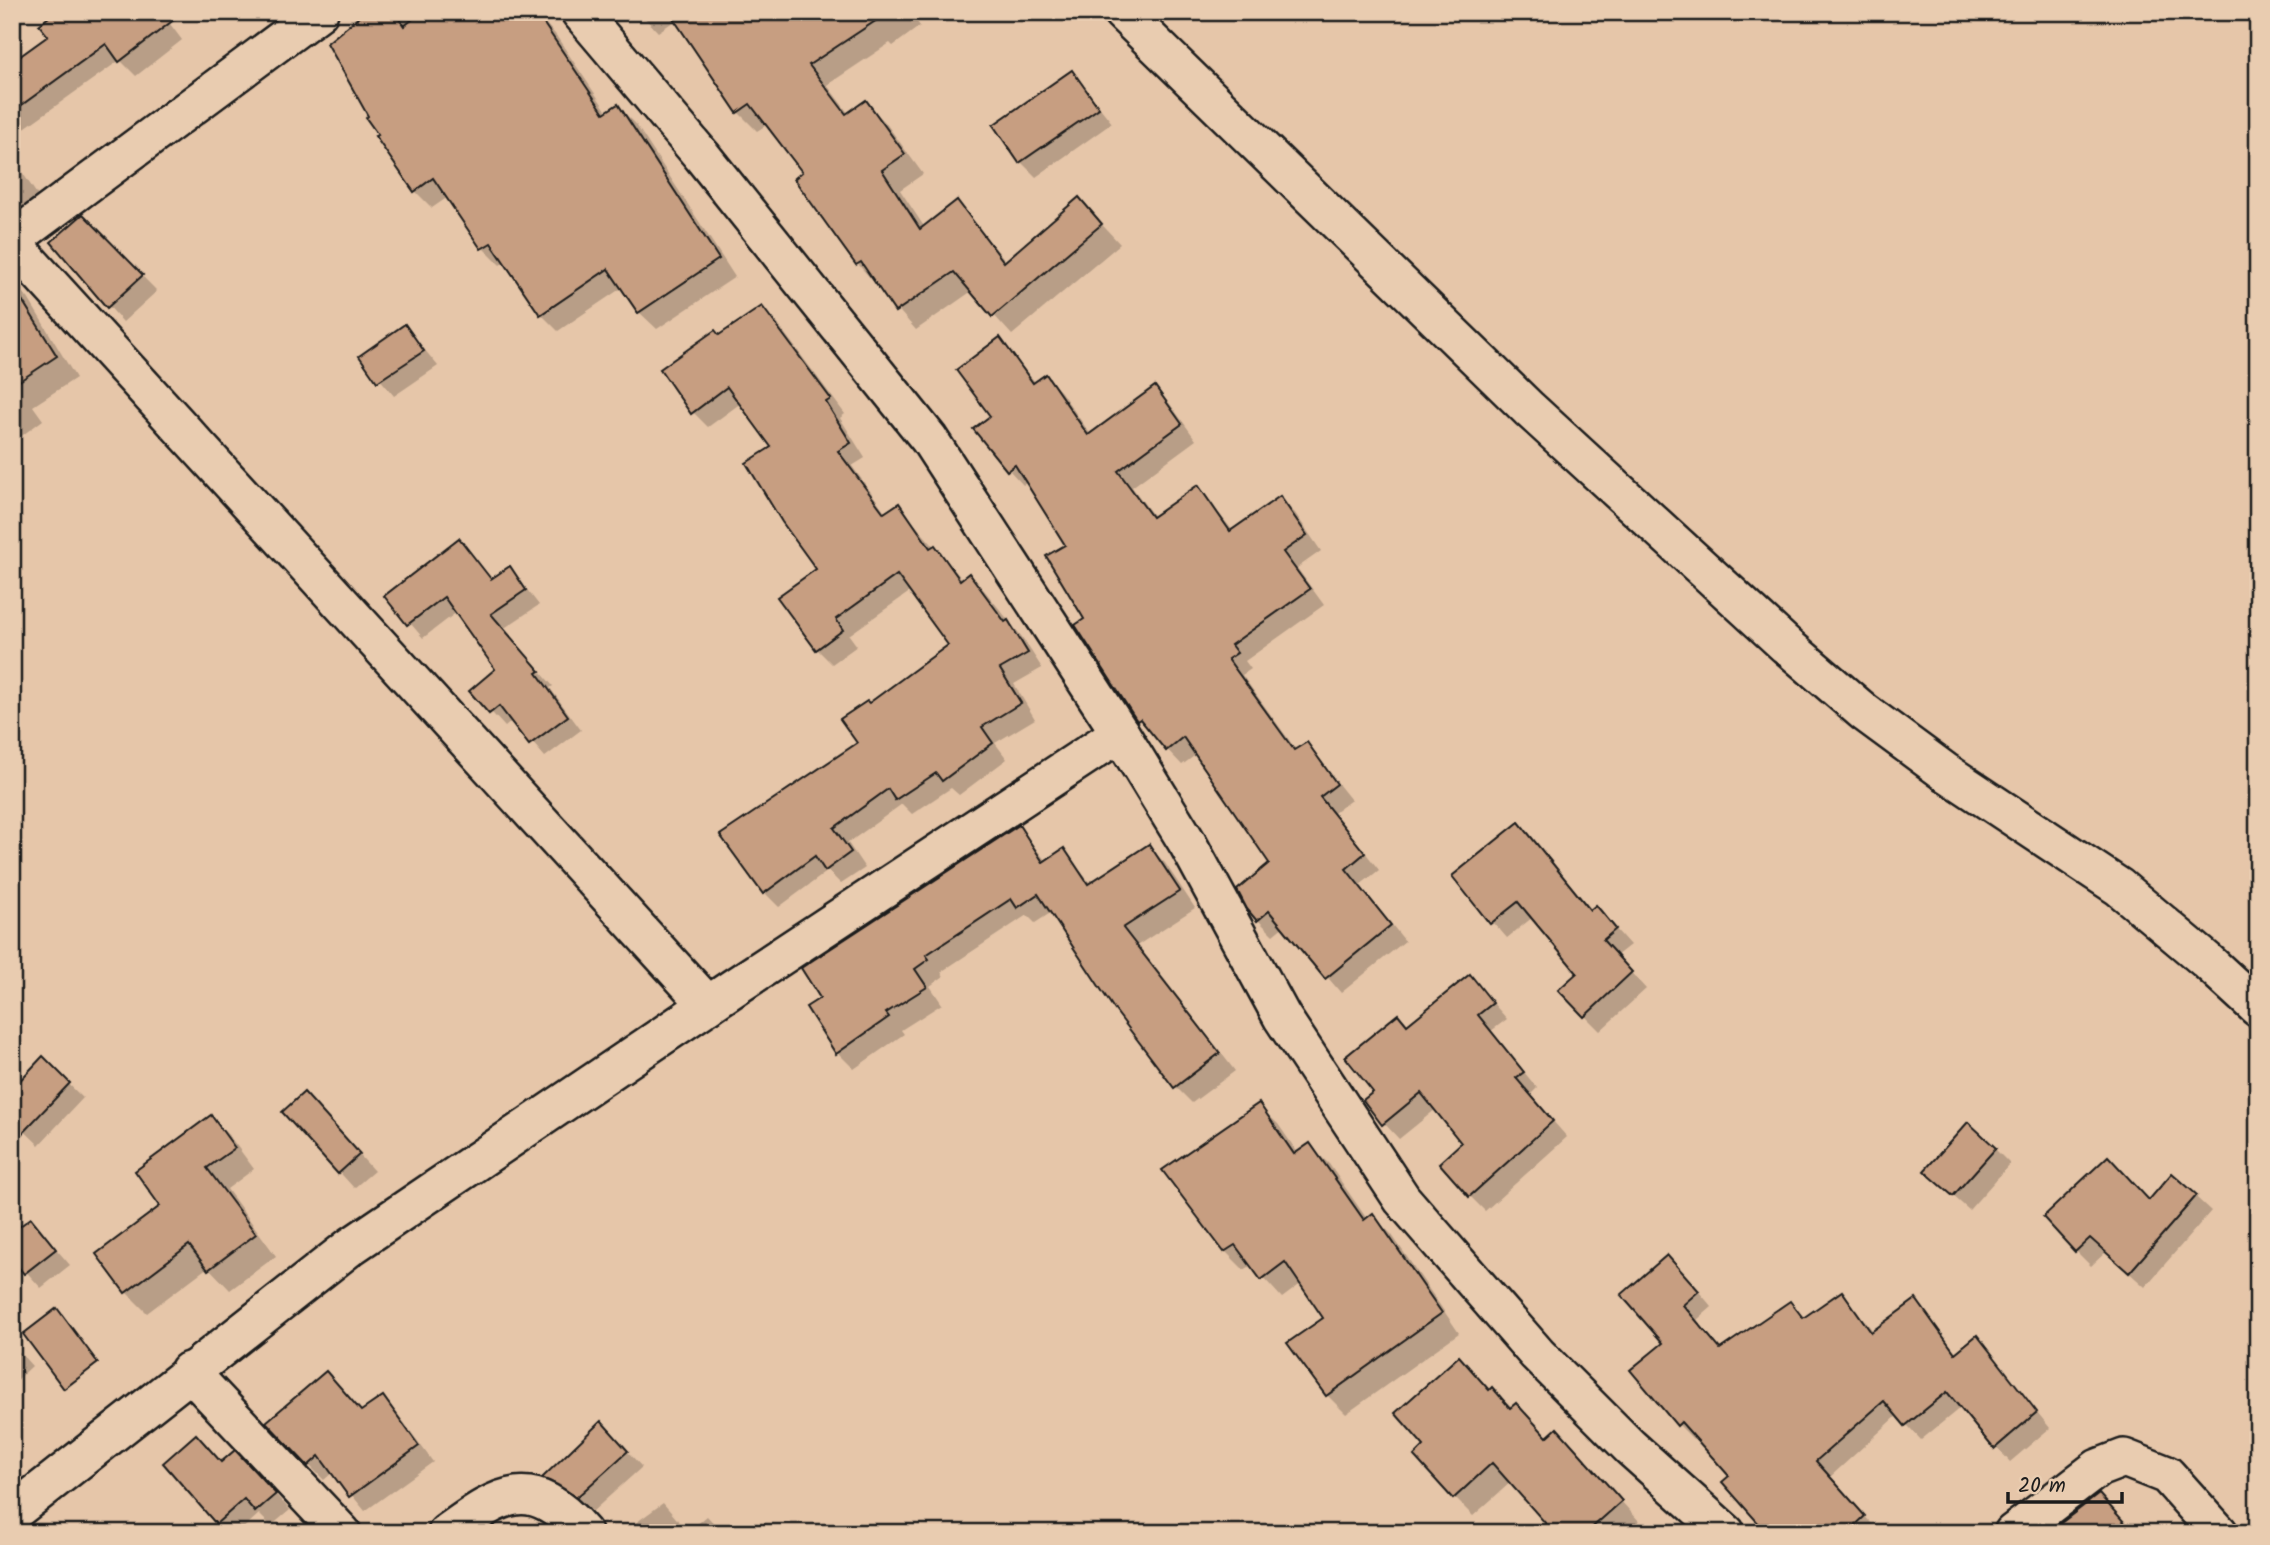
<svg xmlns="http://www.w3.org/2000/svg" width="2270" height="1545" font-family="Kalam,sans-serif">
  <rect width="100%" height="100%" fill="#e6c6a9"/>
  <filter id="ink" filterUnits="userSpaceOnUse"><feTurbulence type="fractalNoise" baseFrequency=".0143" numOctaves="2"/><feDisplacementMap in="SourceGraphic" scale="14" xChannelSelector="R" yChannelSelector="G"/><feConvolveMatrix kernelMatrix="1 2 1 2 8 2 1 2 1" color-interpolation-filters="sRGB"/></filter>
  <g filter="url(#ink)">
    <g fill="#0003">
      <polygon points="161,12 182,40 136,76 120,60 12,137 12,64"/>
      <polygon points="368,12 535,12 555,34 608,113 617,106 635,123 735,277 657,329 639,312 623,287 558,331 541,314 506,261 500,265 483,248 448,197 432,208 415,191 380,135"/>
      <polygon points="639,12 910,12 920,26 893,46 890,43 827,85 849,114 866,103 885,122 923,174 900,190 925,228 957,203 1007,262 1079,200 1120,244 1012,335 972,291 916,330 857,263 805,173 768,124 757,131 738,112 676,20 658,32"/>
      <polygon points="1072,72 1112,123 1036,177 1021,162"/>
      <polygon points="12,157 40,199 27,210 12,195"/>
      <polygon points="83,216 157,291 123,322 53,243"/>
      <polygon points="12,283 28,298 76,378 33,406 43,420 12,443"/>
      <polygon points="762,308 777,323 845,414 840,418 865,458 852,466 886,513 898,505 963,580 969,575 984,590 1022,637 1042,668 1014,684 1035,719 995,743 1007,759 959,795 951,788 912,814 902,804 848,843 865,868 841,884 828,871 779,907 764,892 859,743 870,705 950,645 911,591 849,635 857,646 832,664 817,649 818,569 773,448 741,403 708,427 693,412 719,337"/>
      <polygon points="405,326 438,366 394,396 361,356"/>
      <polygon points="999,340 1036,383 1046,376 1061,392 1091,435 1154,388 1170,404 1196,440 1132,487 1155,518 1198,487 1233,531 1280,498 1295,513 1321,551 1297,568 1324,605 1245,661 1251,669 1242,675 1297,751 1306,744 1351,800 1334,813 1379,870 1360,885 1405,941 1341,993 1284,926 1273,935 1258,920 1272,864 1227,802 1230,799 1197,754 1182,765 1138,719 1086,620 1068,545 1028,482 1023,485 1010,471 1023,461 992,416"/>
      <polygon points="459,541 492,580 510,568 539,605 503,629 553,686 550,688 581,730 545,757 513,720 505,727 472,691 497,670 457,612 423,638 387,596"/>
      <polygon points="1519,824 1592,910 1596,907 1630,945 1616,956 1646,989 1600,1031 1585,1016 1579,973 1533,917 1507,938 1454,877"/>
      <polygon points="1018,827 1046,861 1063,850 1091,884 1149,847 1165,863 1195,908 1138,945 1235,1071 1192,1103 1176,1087 1116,1008 1052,912 1035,923 1027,915 941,972 944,976 930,986 942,1004 901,1030 904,1034 854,1069 838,1053 808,1008"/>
      <polygon points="1470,977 1507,1019 1491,1031 1537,1088 1530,1095 1567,1137 1485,1211 1470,1196 1463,1143 1436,1109 1399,1139 1384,1123 1375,1092 1408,1026"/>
      <polygon points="43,1059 83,1098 39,1145 12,1119 12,1069 22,1080"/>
      <polygon points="1258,1105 1278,1124 1298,1153 1309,1145 1329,1164 1367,1219 1373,1216 1392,1235 1459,1333 1346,1414 1327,1395 1325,1318 1302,1283 1282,1298 1252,1265 1244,1270 1225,1251"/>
      <polygon points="319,1110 374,1171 354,1188 285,1112"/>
      <polygon points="211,1117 231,1138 254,1169 227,1189 276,1256 230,1290 208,1267 147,1313 126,1292 98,1255 163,1206"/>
      <polygon points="1995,1149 2010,1164 1969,1210 1942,1186"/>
      <polygon points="2108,1158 2149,1202 2172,1175 2211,1211 2145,1287 2106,1252 2091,1266 2076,1251"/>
      <polygon points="31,1220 70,1265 41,1288 12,1256"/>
      <polygon points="1682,1272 1712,1307 1697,1320 1721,1350 1790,1303 1805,1318 1842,1293 1874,1332 1915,1301 1957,1353 1976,1337 2050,1428 2010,1462 1961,1407 1921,1440 1898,1415 1830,1477 1879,1532 1769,1533 1731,1476 1696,1437 1693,1439 1679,1425 1633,1370 1665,1343"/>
      <polygon points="12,1344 32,1366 12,1385"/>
      <polygon points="1459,1359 1490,1391 1492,1389 1548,1439 1575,1450 1639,1521 1626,1533 1556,1533 1511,1482 1473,1516 1454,1497 1427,1447"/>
      <polygon points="326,1373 363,1413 382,1398 397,1413 433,1462 365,1511 333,1472 324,1480 309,1465"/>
      <polygon points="601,1423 642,1467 593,1511 558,1491 543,1476"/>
      <polygon points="222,1463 250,1467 290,1510 271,1526 259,1514 238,1533 228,1533 218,1522"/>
      <polygon points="663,1503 688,1532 707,1516 723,1533 622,1533"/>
      <polygon points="2181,1525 2189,1533 2170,1533"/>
      <polygon points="55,1528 60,1533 48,1533"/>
      <polygon points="2144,1528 2149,1533 2137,1533"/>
    </g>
    <g fill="#c79e81" stroke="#1c1c1c" stroke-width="2">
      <polygon points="55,12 184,12 119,62 106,44 12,112 12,62 48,36 39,25"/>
      <polygon points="365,12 394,12 404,26 422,12 536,12 604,113 618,104 719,259 638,313 608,269 540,315 491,243 481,249 433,178 414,192 375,136 378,135 366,118 368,116 327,43"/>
      <polygon points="669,12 889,12 809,65 846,114 866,100 905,154 882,170 920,229 957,200 1004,262 1079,197 1102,224 992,317 954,272 895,312 861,262 856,265 794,179 802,172 750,104 737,113"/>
      <polygon points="1072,70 1099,108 1019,163 993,125"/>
      <polygon points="83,214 143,275 107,308 51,242"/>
      <polygon points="12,284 57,356 12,386"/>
      <polygon points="762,306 831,399 826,402 851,443 838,451 884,513 899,503 930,548 935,545 960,580 969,573 1005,622 1008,620 1028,653 1000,669 1021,703 982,727 993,743 942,781 936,773 895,800 888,789 834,828 851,852 825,871 815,856 763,894 720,835 857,743 840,719 867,701 869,703 948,645 897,575 836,619 843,630 816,650 777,597 816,569 782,522 746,463 771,447 727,387 691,414 660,369 715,330 719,335"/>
      <polygon points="405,324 424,351 377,382 359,356"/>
      <polygon points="1000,337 1033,383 1046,374 1088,435 1155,386 1182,424 1118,471 1152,517 1198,485 1230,531 1280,496 1307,535 1283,552 1310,589 1231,645 1237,653 1228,659 1294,750 1307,742 1337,784 1320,797 1365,853 1346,869 1391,925 1325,979 1269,911 1257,921 1247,909 1237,890 1269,863 1183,737 1166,751 1140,719 1137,721 1075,625 1084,619 1046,556 1065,545 1015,465 1007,471 973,429 990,416 956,370"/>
      <polygon points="459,538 491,579 510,566 526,590 491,614 540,671 537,673 568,716 529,745 499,706 489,714 469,691 495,669 444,597 407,625 384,596"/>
      <polygon points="1519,822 1590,910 1596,905 1616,929 1603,940 1632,972 1584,1017 1558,990 1577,973 1518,902 1490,924 1452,876"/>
      <polygon points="1019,825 1043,862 1064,848 1088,884 1149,844 1180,891 1123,928 1220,1053 1174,1088 1114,1009 1038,894 1017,908 1011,899 926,955 929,959 915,969 927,987 886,1013 889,1017 836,1054 806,1007 820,998 801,968"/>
      <polygon points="1470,974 1493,1003 1478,1015 1524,1072 1516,1078 1553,1121 1469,1197 1439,1163 1461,1143 1421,1093 1382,1125 1363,1100 1373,1092 1345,1057 1398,1014 1407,1025"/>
      <polygon points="43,1056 70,1083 12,1144 12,1089"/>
      <polygon points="304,1092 360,1154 338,1174 282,1112"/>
      <polygon points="1259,1103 1294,1154 1310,1143 1364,1220 1373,1213 1442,1313 1326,1396 1287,1343 1323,1318 1285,1262 1261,1280 1235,1245 1224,1252 1162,1170"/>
      <polygon points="211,1115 235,1148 207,1168 256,1234 208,1270 189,1245 125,1293 96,1254 160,1206 135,1171"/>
      <polygon points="1968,1122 1996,1148 1953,1196 1924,1171"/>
      <polygon points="2108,1156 2149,1200 2172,1173 2197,1195 2129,1273 2090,1238 2075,1252 2043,1217"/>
      <polygon points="31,1218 56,1249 24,1274 12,1259 12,1232"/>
      <polygon points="1667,1255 1699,1291 1683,1305 1720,1349 1790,1301 1803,1318 1842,1291 1871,1332 1916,1299 1955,1353 1977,1335 2037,1412 1994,1449 1947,1392 1905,1426 1884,1401 1816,1461 1865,1516 1847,1533 1767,1533 1722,1482 1729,1476 1681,1422 1677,1426 1630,1370 1663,1343 1621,1295"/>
      <polygon points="57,1308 98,1363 64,1389 23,1334"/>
      <polygon points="1459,1356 1489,1390 1492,1387 1510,1408 1516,1403 1547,1437 1557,1428 1622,1501 1586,1533 1554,1533 1492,1463 1453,1499 1414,1456 1424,1446 1395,1413"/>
      <polygon points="326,1371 361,1411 383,1396 419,1446 349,1497 319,1456 308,1466 266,1422"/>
      <polygon points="601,1421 628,1451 577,1497 542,1478"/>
      <polygon points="196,1434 221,1462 235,1450 276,1494 255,1512 244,1499 216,1524 163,1463"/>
      <polygon points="2099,1494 2134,1533 2048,1533"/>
    </g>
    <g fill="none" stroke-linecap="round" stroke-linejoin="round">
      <defs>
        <g id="minor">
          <polyline points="580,12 702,156 929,439 1120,733 1188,844 1282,1017 1402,1199 1537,1354 1630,1447 1726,1533"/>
          <polyline points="1122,12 1529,409 1786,645 1864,712 1944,771 2119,887 2206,960 2258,1008"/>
          <polyline points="12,240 319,12"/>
          <polyline points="12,243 708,1005"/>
          <polyline points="189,1371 342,1533"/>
          <polyline points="12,1513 350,1247 733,988 1120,733"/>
          <path d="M447,1533C502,1493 532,1474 583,1533"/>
          <polyline points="2013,1533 2098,1468 2124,1458 2167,1475 2219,1533"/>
        </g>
      </defs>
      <use href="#minor" stroke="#1c1c1c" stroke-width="42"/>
      <use href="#minor" stroke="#e9ccb0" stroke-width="37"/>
    </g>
  </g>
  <rect width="2270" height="1545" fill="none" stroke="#e9ccb0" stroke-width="42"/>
  <rect x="21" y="21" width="2228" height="1503" fill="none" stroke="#1c1c1c" stroke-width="2.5" filter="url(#ink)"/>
  <path d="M2008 1492v10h114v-10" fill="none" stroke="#1c1c1c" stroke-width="3.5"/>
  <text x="2018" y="1492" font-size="21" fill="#1c1c1c" stroke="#e9ccb0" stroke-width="5" paint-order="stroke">20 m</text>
</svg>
